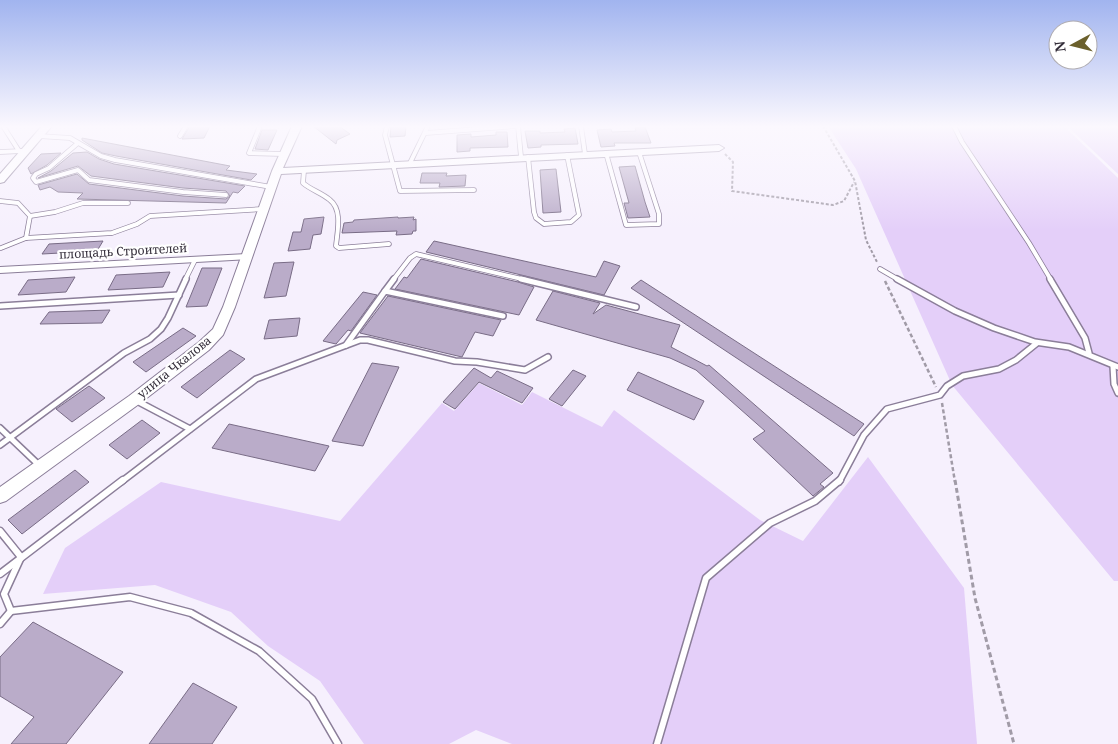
<svg xmlns="http://www.w3.org/2000/svg" width="1118" height="744" font-family="'Noto Serif',serif">
  <rect width="100%" height="100%" fill="#f6f0fd"/>
  <polygon fill="#f0e5fc" points="661,126 792,126 676,130"/>
  <g fill="#e4cff9">
    <polygon points="828,126 1064,126 1118,178 1118,581 1114,581 952,385 856,169"/>
    <polygon points="1067,126 1118,126 1118,174"/>
    <polygon points="479,383 522,405 532,392 602,427 614,410 760,520 803,541 868,457 964,588 977,744 512,744 476,730 449,744 364,744 320,681 268,646 231,612 155,585 43,594 65,548 161,482 340,521 442,403 454,411"/>
  </g>
  <g fill="#baacc9" stroke="#796c86">
    <polygon points="190,126 210,126 204,138 182,139"/>
    <polygon points="313,126 339,126 350,134 337,140 336,144"/>
    <polygon points="391,126 406,126 405,136 390,137"/>
    <polygon points="645,127 651,143 614,143 615,146 601,147 597,130 611,129 612,132 636,131 635,128"/>
    <polygon points="575,128 578,144 541,145 541,147 528,148 525,131 540,131 540,133 565,132 564,129"/>
    <polygon points="262,130 277,130 268,150 255,149"/>
    <polygon points="496,132 507,132 508,147 470,148 470,151 457,152 457,135 471,134 471,137 496,135"/>
    <polygon points="82,138 230,166 226,170 257,174 251,180 116,156 102,153 82,140"/>
    <polygon points="87,152 99,159 114,164 245,186 238,193 233,192 226,203 77,199 83,193 58,192 50,187 40,190 38,185 77,174 89,184 183,196 226,199 230,196 226,191 183,188 91,176 78,166 38,178 51,171 73,153"/>
    <polygon points="61,153 47,165 31,174 28,168 41,154"/>
    <polygon points="635,166 645,202 650,217 628,218 624,203 629,203 619,167"/>
    <polygon points="556,169 561,212 543,213 540,170"/>
    <polygon points="422,173 447,173 446,176 466,175 465,186 439,187 440,183 420,183"/>
    <polygon points="324,217 321,234 313,235 310,249 288,251 293,232 301,232 304,219"/>
    <polygon points="398,217 398,218 414,217 413,220 416,219 416,231 413,231 412,234 396,235 397,231 342,233 344,223 353,222 354,220"/>
    <polygon points="103,241 97,251 42,254 49,244"/>
    <polygon points="434,241 596,277 604,261 620,266 604,295 426,252"/>
    <polygon points="421,259 518,282 534,287 519,315 395,289 404,277 407,278"/>
    <polygon points="294,262 286,296 264,298 274,263"/>
    <polygon points="202,268 222,268 207,306 186,307"/>
    <polygon points="170,272 163,287 108,290 116,275"/>
    <polygon points="75,277 66,292 18,295 28,280"/>
    <polygon points="641,280 864,424 854,436 631,288"/>
    <polygon points="553,291 600,303 593,314 606,305 680,325 671,347 707,366 709,365 833,473 820,484 824,487 813,496 753,439 765,431 696,370 670,358 536,320"/>
    <polygon points="363,292 377,295 351,331 348,330 336,344 323,341"/>
    <polygon points="388,296 501,320 493,336 475,332 462,357 360,333"/>
    <polygon points="110,310 102,323 40,324 49,312"/>
    <polygon points="300,318 297,336 264,339 269,320"/>
    <polygon points="183,328 196,336 146,372 133,362"/>
    <polygon points="230,350 245,359 197,398 181,387"/>
    <polygon points="372,363 399,367 363,446 332,441"/>
    <polygon points="474,368 491,378 497,371 533,388 522,403 479,382 455,409 443,402"/>
    <polygon points="573,370 586,376 562,406 549,399"/>
    <polygon points="638,372 704,401 694,420 627,390"/>
    <polygon points="89,386 105,398 72,422 56,409"/>
    <polygon points="142,420 160,433 127,459 109,445"/>
    <polygon points="229,424 329,446 315,471 212,448"/>
    <polygon points="75,470 89,482 22,534 8,520"/>
    <polygon points="33,622 123,672 66,744 11,744 34,717 0,696 0,657"/>
    <polygon points="193,683 237,707 212,744 149,744"/>
  </g>
  <g fill="none" stroke-linecap="round" stroke-linejoin="round">
    <defs>
      <g id="lane-far2">
        <polyline points="3,126 19,151"/>
        <polyline points="260,126 249,153 283,154"/>
        <polyline points="387,126 385,135 400,191 474,190"/>
        <polyline points="518,126 521,157"/>
        <polyline points="581,126 585,154"/>
        <polyline points="954,126 962,142 1029,243 1051,280"/>
        <polyline points="426,133 515,126"/>
        <polyline points="39,136 70,138 101,156 115,160 271,187"/>
        <polyline points="180,136 186,126"/>
        <polyline points="78,143 49,168 36,174 33,178 36,182 78,170 89,180 183,192 226,195"/>
        <polyline points="0,152 22,151"/>
        <polyline points="606,153 626,225 659,224 659,214 639,152"/>
        <polyline points="528,157 534,212 536,218 544,224 571,222 579,215 567,155"/>
        <polyline points="410,163 428,126"/>
        <path d="M304,170L303,183C311,190 322,193 330,200C343,210 337,233 336,246L339,248L389,244"/>
        <polyline points="0,201 18,203 30,216 26,238"/>
        <polyline points="30,216 55,212 83,203 128,203"/>
        <polyline points="1,248 26,238 112,233 137,224 150,216 263,209"/>
        <polyline points="880,269 899,280"/>
        <polyline points="185,280 195,260"/>
        <polyline points="393,280 410,258 416,254 526,280"/>
      </g>
      <g id="lane-far1">
        <polyline points="521,279 636,307"/>
        <polyline points="897,279 955,311 994,328 1035,342 1069,347 1118,367"/>
        <polyline points="1050,279 1085,338 1089,353"/>
        <polyline points="385,291 394,279"/>
        <polyline points="0,306 179,295"/>
        <polyline points="346,345 385,291 503,316"/>
        <polyline points="1113,366 1114,384 1118,393"/>
        <polyline points="135,400 190,429"/>
        <polyline points="0,428 41,467"/>
        <polyline points="0,445 124,353 150,339 161,329 168,318 186,279"/>
        <polyline points="121,482 256,379 360,340 368,340 455,361 477,362 525,370 548,357"/>
        <polyline points="839,482 864,435 887,409 940,395 947,386 963,376 999,369 1016,360 1037,343"/>
      </g>
      <g id="lane">
        <polyline points="0,531 21,557 4,594 11,611 130,597 191,613 259,651 312,699 338,744"/>
        <polyline points="0,574 123,480"/>
        <polyline points="0,624 11,611"/>
        <polyline points="657,744 706,578 770,523 815,501 840,480"/>
      </g>
      <polygon id="street" points="247,254 251,257 250,259 0,273 0,267"/>
      <g id="secondary">
        <polygon points="42,126 52,126 4,182 0,183 0,174"/>
        <polygon points="292,126 302,126 283,168 719,145 724,148 719,151 281,174 235,307 223,335 209,350 139,404 6,501 0,503 0,487 129,396 199,342 213,329 223,307 272,171"/>
      </g>
    </defs>
    <use href="#lane-far2" stroke="#8b7e99" stroke-width="5.5"/>
    <use href="#lane-far1" stroke="#8b7e99" stroke-width="8"/>
    <use href="#lane" stroke="#8b7e99" stroke-width="9"/>
    <use href="#street" stroke="#8b7e99" stroke-width="2"/>
    <use href="#secondary" stroke="#8b7e99" stroke-width="2"/>
    <g stroke="#a19ba7" stroke-width="2" stroke-dasharray="3 2" stroke-linecap="butt">
      <polyline points="823,126 855,181 866,240 877,262"/>
      <polyline points="725,154 733,162 732,191 833,205 844,201 854,182"/>
    </g>
    <g stroke="#a19ba7" stroke-width="2.5" stroke-dasharray="4 2.5" stroke-linecap="butt">
      <polyline points="885,281 936,387"/>
      <polyline points="942,403 955,482"/>
    </g>
    <polyline stroke="#a19ba7" stroke-width="3" stroke-dasharray="5 3" stroke-linecap="butt" points="955,480 975,598 1014,744"/>
    <use href="#lane-far2" stroke="#fff" stroke-width="4"/>
    <use href="#lane-far1" stroke="#fff" stroke-width="5"/>
    <use href="#lane" stroke="#fff" stroke-width="6"/>
    <use href="#street" fill="#fff" fill-rule="evenodd"/>
    <use href="#secondary" fill="#fff" fill-rule="evenodd"/>
  </g>
  <linearGradient id="sky" x2="0" y2="1"><stop stop-color="#a1b4ef"/><stop offset="0.55" stop-color="#fbf8fe"/><stop offset="1" stop-color="#fbf8fe" stop-opacity="0"/></linearGradient>
  <rect width="1118" height="230" fill="url(#sky)"/>
  <g text-anchor="middle" dominant-baseline="central" stroke-width="4.5" stroke-linejoin="round" paint-order="stroke">
    <g font-size="12" fill="#342e3a" stroke="#fff">
      <text transform="translate(123 251) rotate(-3)">площадь Строителей</text>
      <text transform="translate(174 367) rotate(-39)">улица Чкалова</text>
    </g>
  </g>
  <g transform="translate(1073 45) rotate(263)"><circle r="24" fill="#ffffff" stroke="#aeabb0"/>
  <path d="M0-4L9 19L0 12L-9 19Z" fill="#6b602c"/>
  <text y="-8" font-size="14" font-weight="bold" text-anchor="middle" fill="#342e3a">N</text>
  </g>
</svg>
